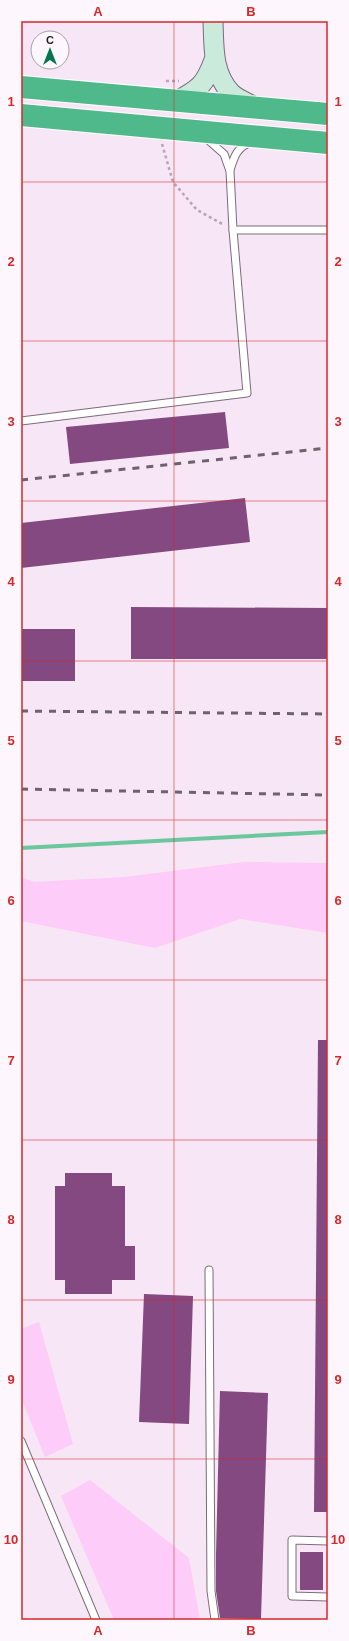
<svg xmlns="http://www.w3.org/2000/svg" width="349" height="1641" font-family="Arial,sans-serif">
  <rect width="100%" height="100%" fill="#f7e6f5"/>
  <g fill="#fdccf9">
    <polygon points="244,862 328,863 328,933 240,919 155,948 21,921 21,877 34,882 124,877"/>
    <polygon points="39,1322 73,1444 45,1457 21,1398 21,1329"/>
    <polygon points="90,1480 189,1558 200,1620 114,1620 61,1496"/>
  </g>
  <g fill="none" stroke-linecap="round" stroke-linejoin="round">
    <polyline stroke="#6bc79c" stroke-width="4" points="21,848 328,832"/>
  </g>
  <g fill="#834980">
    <polygon points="225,412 229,448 70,464 66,427"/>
    <polygon points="245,498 250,542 21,568 21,523"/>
    <polygon points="131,607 328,608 328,659 131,659"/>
    <rect x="21" y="629" width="54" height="52"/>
    <polygon points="318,1040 328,1040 328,1512 314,1512"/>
    <polygon points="65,1173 112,1173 112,1186 125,1186 125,1246 135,1246 135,1280 112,1280 112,1294 65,1294 65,1280 55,1280 55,1186 65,1186"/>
    <polygon points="144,1294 193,1296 189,1424 139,1422"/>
    <polygon points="220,1391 268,1393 261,1619 220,1618 216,1591 216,1554"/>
    <rect x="300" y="1552" width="23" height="38"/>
  </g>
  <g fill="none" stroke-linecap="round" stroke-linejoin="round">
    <defs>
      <g id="lane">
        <path d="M230,170C234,157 237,147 251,142"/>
        <polyline points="233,230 328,230"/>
        <polyline points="21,421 247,393 233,230 230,171 224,154 207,139"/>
        <polyline points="209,1270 211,1591 215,1620"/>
        <polyline points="21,1441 96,1620"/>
        <polyline points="328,1541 292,1540 292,1596 328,1597"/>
      </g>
      <g id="secondary">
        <path d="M213,21C214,46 212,73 231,93C237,99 248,103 255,107"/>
        <path d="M177,101C199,89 205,85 214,60"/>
      </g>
      <g id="highway">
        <polyline points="21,87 328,114"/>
        <polyline points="21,115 328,143"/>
      </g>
    </defs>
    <use href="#lane" stroke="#7b6c79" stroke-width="9"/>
    <use href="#secondary" stroke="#7b6c79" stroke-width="21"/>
    <use href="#highway" stroke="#fff" stroke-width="24"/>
    <g stroke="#b4a7b3" stroke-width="2.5" stroke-dasharray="3 3" stroke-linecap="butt">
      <polyline points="166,81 179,81"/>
      <polyline points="162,144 173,182 197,210 224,225"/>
    </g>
    <use href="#lane" stroke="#fff" stroke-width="7"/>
    <use href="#secondary" stroke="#caeadc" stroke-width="19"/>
    <use href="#highway" stroke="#50b98b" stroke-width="22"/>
    <g stroke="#6d636c" stroke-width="3" stroke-dasharray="7 7" stroke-linecap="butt">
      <polyline points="21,480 328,448"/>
      <polyline points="21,711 328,714"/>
      <polyline points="21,789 328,795"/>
    </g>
  </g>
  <path fill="none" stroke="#d62828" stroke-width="1" stroke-opacity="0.55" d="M174,21V1620M21,182H328M21,341H328M21,501H328M21,661H328M21,820H328M21,980H328M21,1140H328M21,1300H328M21,1459H328"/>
  <rect width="349" height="1641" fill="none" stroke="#fdf7fd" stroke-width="44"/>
  <g transform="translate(50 50)"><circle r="19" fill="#fdf7fd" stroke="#a59fa5"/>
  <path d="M0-3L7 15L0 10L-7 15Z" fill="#04754f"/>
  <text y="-6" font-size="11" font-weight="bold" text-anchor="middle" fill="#221c22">С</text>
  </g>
  <rect x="22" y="22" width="305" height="1597" fill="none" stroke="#d62828" stroke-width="1.5"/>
  <g font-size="13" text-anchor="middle" font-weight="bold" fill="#d62828">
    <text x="98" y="16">A</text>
    <text x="251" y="16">B</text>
    <text x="11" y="106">1</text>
    <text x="338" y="106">1</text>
    <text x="11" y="266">2</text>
    <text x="338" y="266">2</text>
    <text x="11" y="426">3</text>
    <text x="338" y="426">3</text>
    <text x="11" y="586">4</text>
    <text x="338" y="586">4</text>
    <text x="11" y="745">5</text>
    <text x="338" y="745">5</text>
    <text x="11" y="905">6</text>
    <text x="338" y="905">6</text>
    <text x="11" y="1065">7</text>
    <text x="338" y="1065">7</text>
    <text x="11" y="1224">8</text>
    <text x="338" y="1224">8</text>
    <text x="11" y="1384">9</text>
    <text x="338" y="1384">9</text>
    <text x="11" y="1544">10</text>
    <text x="338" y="1544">10</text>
    <text x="98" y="1635">A</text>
    <text x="251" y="1635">B</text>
  </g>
</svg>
